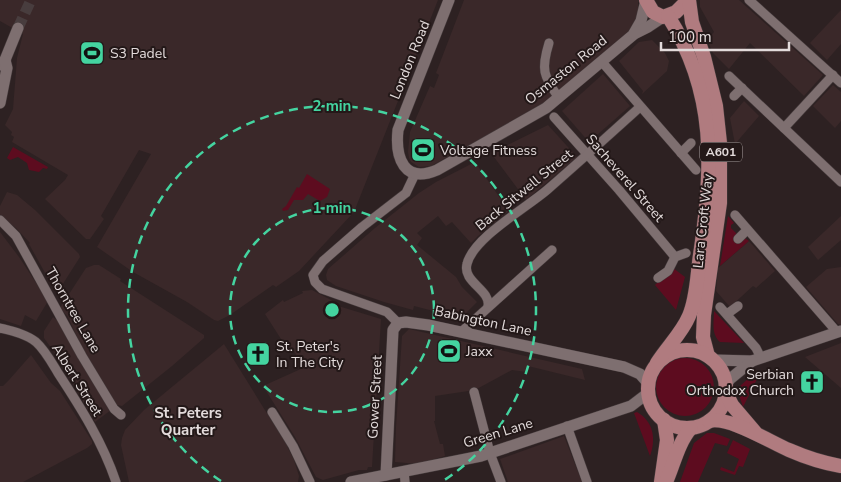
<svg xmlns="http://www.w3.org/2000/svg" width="841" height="482" font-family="'Nunito Sans',sans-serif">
  <rect width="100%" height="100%" fill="#2d2122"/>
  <g fill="#3a2829">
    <polygon points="0,0 438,0 354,212 299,271 276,287 273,285 230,315 218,321 214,320 187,302 133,272 97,247 151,154 139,150 101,216 104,219 90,239 86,239 45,199 65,180 68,175 12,142 14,137 11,135 12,132 5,125 13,109 17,58 23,34 0,21"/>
    <polygon points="464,0 638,0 638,12 633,28 542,105 431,166 419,167 411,162 409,158 408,152 410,132 430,86 434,88 439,75 436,73"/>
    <polygon points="700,0 739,0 823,75 804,96 750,43 729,69 713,53 707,40 714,32 700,7"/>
    <polygon points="841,10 841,44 827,60 810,43"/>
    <polygon points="652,40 665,53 669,61 667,71 642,94 643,91 619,61 639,42"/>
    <polygon points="603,74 630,106 589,142 562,111"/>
    <polygon points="833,85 841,92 841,121 835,128 813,106"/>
    <polygon points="744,101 759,116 735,144 730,118"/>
    <polygon points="548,125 577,157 526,200 491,153"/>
    <polygon points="475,162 509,211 478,236 471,243 452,222 446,226 438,216 417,233 422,238 417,245 456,277 462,287 477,302 461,318 414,306 413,310 384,302 336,286 327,280 326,275 328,269 375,228 419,193 436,182"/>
    <polygon points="7,192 17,195 35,210 79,254 80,257 59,290 54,289 29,244 30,243 16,228 0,216 0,206"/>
    <polygon points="841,216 841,240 818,260 808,247"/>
    <polygon points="0,232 19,257 48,301 36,321 25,315 21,326 0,319"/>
    <polygon points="749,241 775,271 756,288 753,286 730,307 716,291 718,268"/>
    <polygon points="94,265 99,265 121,279 120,281 204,335 204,338 172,366 122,406 117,405 108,392 82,348 68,317 60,308 86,268"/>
    <polygon points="841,267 841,325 838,324 806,287 827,269"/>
    <polygon points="312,290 333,301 332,304 335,305 381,319 372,467 368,467 367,470 359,470 323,480 316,477 295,437 263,386 303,368 292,347 288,350 265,314 283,300 284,302 303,293 302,291"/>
    <polygon points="53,317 59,322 111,410 95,422 57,356 44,338 44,331"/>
    <polygon points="409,329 582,369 585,380 528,366 526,372 512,370 475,390 435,396 435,421 434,421 440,444 443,444 445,456 418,464 395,462 396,427 402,336"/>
    <polygon points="841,343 841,388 805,357"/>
    <polygon points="224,344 286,444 294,460 299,476 298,482 129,482 121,445 122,438 125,430 144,410"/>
    <polygon points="31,355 51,383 60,391 92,441 92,444 87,448 23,482 0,482 0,386 3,386 9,380"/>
    <polygon points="564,436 582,482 508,482 500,459"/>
  </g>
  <g fill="#5d0c1f">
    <polygon points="13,147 48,167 47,169 43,168 39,172 29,170 27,163 18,157 10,160 7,158"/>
    <polygon points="307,174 330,189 327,197 320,201 308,194 303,200 294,200 288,210 283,211 282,209 286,206 297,187 299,188"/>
    <polygon points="728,216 734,223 731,225 731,228 737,234 733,239 737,243 745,238 749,241 720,266"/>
    <polygon points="673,268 685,277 676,310 655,285"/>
    <path d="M714,311L744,343L720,342C711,334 714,322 714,311Z"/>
    <circle cx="685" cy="387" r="29"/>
    <polygon points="759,375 743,407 739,395 740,386 749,378"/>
    <path d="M637,412C654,422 656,439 650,456L634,413Z"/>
    <polygon points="707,433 714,433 730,439 727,446 715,443 698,482 680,482 694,443"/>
    <polygon points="733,440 750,449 743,467 739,466 735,475 720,470 721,467 734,472 739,459 727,453"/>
  </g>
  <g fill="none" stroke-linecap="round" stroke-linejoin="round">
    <polyline stroke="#483d3e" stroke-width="11" stroke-dasharray="11 5.5" stroke-linecap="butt" points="18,28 31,0"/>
    <defs>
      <g id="street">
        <polyline points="749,0 841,83"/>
        <path d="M549,43C541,69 543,76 559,98"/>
        <polyline points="602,62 696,170"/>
        <polyline points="729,76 841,182"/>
        <polyline points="734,96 742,88"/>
        <polyline points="554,117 619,190 675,257"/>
        <polyline points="784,128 833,75"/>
        <polyline points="681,153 691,143"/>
        <polyline points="735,215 837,332"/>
        <polyline points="0,220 16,236 82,356 114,409 121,415"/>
        <polyline points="738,239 747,230"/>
        <polyline points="658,278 668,271 675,257 686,253"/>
        <path d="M488,306C491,290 462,282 467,264C473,238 526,208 547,190C578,163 609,135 640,107"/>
        <polyline points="720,307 756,348 761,358"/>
        <polyline points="727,314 738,306"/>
        <polyline points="398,323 387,312 322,289 315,282 313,275 323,261 362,227 406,193 415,174"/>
        <path d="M0,328C12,331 26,334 36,342C45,350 52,363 58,373C81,408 103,443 116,482"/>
        <polyline points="461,332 552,250"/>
        <polyline points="474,392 490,453 501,482"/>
        <polyline points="272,412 293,446 310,482"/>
        <polyline points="567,426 587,482"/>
        <polyline points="404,471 405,482"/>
      </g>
      <g id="secondary">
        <path d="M449,0L398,130C395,158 404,184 437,170L546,108L633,35L641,21L646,0"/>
        <polyline points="634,34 648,27 663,17"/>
        <polyline points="1,65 5,60 18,28"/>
        <polyline points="0,103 7,68 5,60"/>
        <polyline points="714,360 752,361 841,331"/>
        <polyline points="725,386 730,379 752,361"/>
        <polyline points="386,475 393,330 398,323 406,322 428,325 624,367 640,374 648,383"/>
        <polyline points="351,482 481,456 631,406 648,393"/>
      </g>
      <g id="primary">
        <polyline points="646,0 653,12 663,17 676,12 688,0"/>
        <polyline points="689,0 692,22 704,57 716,106 720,143 720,203 704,315 703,337 708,356"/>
        <circle cx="687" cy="389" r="39"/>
        <path d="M657,363C667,347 682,333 689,316C697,298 697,275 700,255C713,169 717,93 668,16"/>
        <polyline points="726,393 732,405 755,432"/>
        <path d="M709,421C729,416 770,442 789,450C805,457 823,463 841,466"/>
        <polyline points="661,482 667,440 664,420"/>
        <path d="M666,482C674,464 678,443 691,428"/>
      </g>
    </defs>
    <use href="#street" stroke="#463c3d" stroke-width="10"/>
    <use href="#secondary" stroke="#463c3d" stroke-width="12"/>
    <use href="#primary" stroke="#463c3d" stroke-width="15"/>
    <use href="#street" stroke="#7e6f70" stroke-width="9"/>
    <use href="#secondary" stroke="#7e6f70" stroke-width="11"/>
    <use href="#primary" stroke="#b07b7f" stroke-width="14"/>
  </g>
  <g fill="none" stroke="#44d4a0" stroke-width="2.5" stroke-dasharray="9 6">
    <circle cx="332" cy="310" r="102"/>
    <path d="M221 481A204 204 0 1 1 443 481"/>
  </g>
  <defs>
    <symbol id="stadium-square" viewBox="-11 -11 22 22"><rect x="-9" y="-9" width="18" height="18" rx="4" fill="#44d4a0" stroke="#231818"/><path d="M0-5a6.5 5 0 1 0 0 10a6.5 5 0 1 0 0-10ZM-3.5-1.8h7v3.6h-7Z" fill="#111"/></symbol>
    <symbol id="church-square" viewBox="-11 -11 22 22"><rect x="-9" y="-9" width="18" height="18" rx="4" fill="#44d4a0" stroke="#231818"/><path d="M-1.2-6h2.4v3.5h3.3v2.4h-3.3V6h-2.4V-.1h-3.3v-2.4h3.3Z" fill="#111"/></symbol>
  </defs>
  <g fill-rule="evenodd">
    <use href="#stadium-square" x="78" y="39" width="28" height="28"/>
    <use href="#stadium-square" x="409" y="136" width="28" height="28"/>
    <use href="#stadium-square" x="435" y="337" width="28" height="28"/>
    <use href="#church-square" x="244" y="340" width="28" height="28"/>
    <use href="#church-square" x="798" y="368" width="28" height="28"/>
  </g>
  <g text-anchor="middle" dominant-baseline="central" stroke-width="4" stroke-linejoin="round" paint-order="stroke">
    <rect fill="#231818" stroke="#a9a0a0" stroke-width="1" x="700" y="142.5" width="42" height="19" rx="4"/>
    <g font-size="12" font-weight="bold" fill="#e3dbdb">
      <text x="721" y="152">A601</text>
    </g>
    <g font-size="14" fill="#e3dbdb" stroke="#231818" text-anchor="start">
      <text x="110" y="53">S3 Padel</text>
      <text x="440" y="150">Voltage Fitness</text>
      <text x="276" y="346">St. Peter's<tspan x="276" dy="16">In The City</tspan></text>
      <text x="466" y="351">Jaxx</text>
      <text x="794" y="374" text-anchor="end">Serbian<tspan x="794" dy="16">Orthodox Church</tspan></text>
    </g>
    <g font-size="14" fill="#e3dbdb" stroke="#231818">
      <text transform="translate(410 60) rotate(-68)">London Road</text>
      <text transform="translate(566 70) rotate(-39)">Osmaston Road</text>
      <text transform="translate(625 178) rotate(49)">Sacheverel Street</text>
      <text transform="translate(524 190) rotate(-39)">Back Sitwell Street</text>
      <text transform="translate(703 221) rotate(-84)">Lara Croft Way</text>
      <text transform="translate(73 310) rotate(60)">Thorntree Lane</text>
      <text transform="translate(483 321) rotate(12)">Babington Lane</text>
      <text transform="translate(77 380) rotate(58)">Albert Street</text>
      <text transform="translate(375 397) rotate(-87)">Gower Street</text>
      <text transform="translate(498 433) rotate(-17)">Green Lane</text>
    </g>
    <g font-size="15" font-weight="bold" fill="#e3dbdb" stroke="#231818">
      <text x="188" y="413">St. Peters<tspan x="188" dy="17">Quarter</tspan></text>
    </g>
  </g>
  <circle cx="332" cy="310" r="8" fill="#44d4a0" stroke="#231818" stroke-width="2.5"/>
  <g font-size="15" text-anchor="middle" font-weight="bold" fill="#44d4a0" stroke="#231818" stroke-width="4" stroke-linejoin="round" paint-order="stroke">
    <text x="332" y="111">2 min</text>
    <text x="332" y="213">1 min</text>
  </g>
  <path d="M661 42v8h128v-8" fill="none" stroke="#e3dbdb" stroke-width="2.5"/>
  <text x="668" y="42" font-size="15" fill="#e3dbdb" stroke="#231818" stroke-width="4" paint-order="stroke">100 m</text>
</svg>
